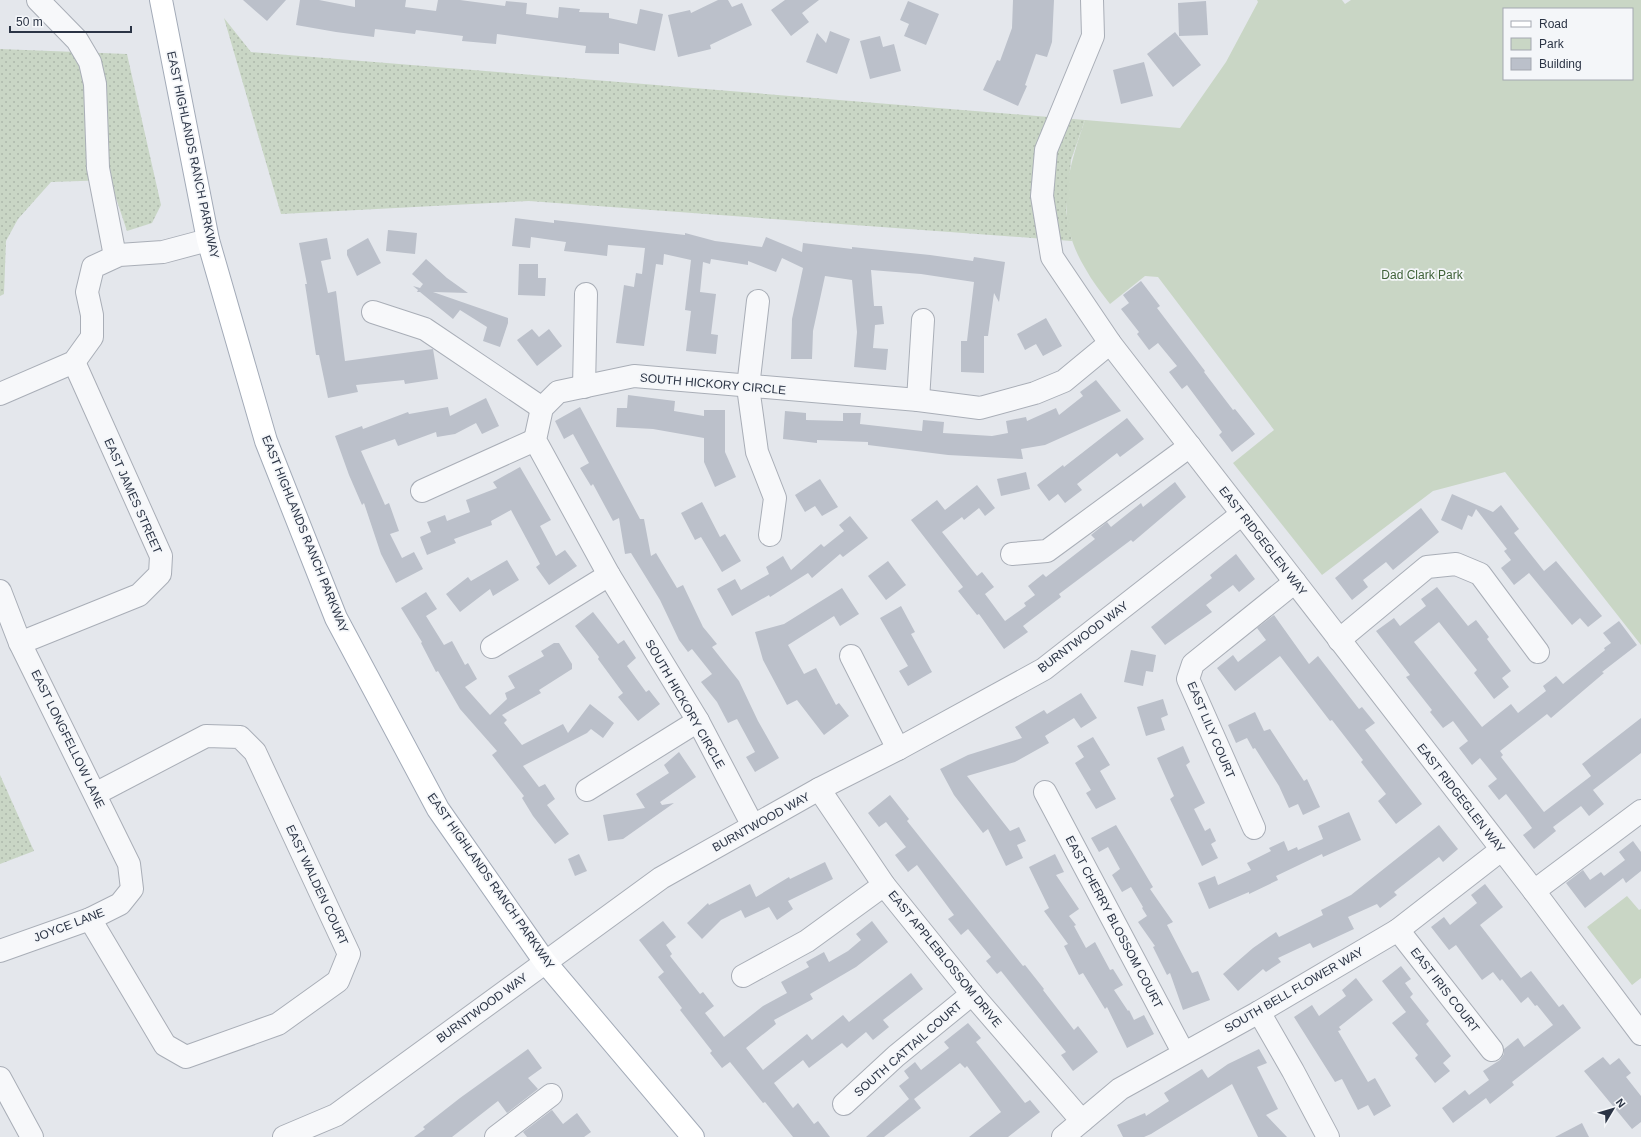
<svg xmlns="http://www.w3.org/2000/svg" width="1641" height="1137" font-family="Helvetica,sans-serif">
  <defs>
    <pattern id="grass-dots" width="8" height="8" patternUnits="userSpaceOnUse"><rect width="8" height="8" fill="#c9d6c5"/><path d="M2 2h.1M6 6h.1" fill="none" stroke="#adb8ab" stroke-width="1.8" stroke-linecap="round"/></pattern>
  </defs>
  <rect width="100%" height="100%" fill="#e4e7ec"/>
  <g fill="url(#grass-dots)">
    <polygon points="224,18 251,52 1085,120 1071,160 1066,211 1072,241 529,201 281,214"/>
    <polygon points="0,49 127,54 161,205 152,223 127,231 110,180 51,182 18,219 6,241 4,294 0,296"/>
    <polygon points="0,775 34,851 0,864"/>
  </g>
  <g fill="#c9d6c5" fill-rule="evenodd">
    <path d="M1257,0H1342L1345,4L1351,0H1641V645L1505,472L1433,491L1322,575L1233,463L1274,430L1158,277L1145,276L1110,304C1101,292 1092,281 1085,268C1054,217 1067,172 1085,120L1180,128L1226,62L1258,2ZM1504,9H1632V79H1504Z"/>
    <polygon points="1627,896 1639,910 1641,909 1641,978 1632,985 1587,927"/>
  </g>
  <g fill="#bbc0ca">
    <polygon points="243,0 286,0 267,21"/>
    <polygon points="300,0 319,0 355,7 355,0 406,0 405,7 436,11 438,0 460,0 505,6 506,1 527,3 526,14 558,18 559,7 580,9 579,12 609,13 609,18 637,24 640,9 663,14 655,51 619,43 619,54 585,53 586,46 497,34 496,44 462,41 463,36 416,30 415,34 375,29 374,37 336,32 296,25"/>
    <polygon points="718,0 728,0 732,7 742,3 752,25 710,45 711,49 678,57 668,15 690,10 691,13"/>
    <polygon points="785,0 819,0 802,13 809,22 791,36 771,10"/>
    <polygon points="1013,0 1054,0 1052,42 1047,57 1036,54 1025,85 1027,86 1018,106 983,90 997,60 1000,61 1012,28"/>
    <polygon points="908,1 939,14 926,45 904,36 909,24 900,20"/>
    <polygon points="1206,1 1208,35 1179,36 1178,3"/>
    <polygon points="830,31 850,39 837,74 806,62 817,33 826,43"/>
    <polygon points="1175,32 1201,65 1173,87 1147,54"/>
    <polygon points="880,36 883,47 894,44 901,71 870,79 860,41"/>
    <polygon points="1144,62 1153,96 1121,104 1113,70"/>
    <polygon points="515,218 554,223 554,220 685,235 685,233 715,241 762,247 766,237 802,252 803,243 852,249 852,247 930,255 973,261 974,257 1005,262 999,302 994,293 988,336 984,336 984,373 961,372 961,341 967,341 974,282 921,274 871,270 874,306 882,306 884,324 875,325 873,348 888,349 886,370 854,367 857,332 852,280 825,276 813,331 812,359 791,359 792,319 803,268 782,258 776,272 748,261 748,265 711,259 710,264 703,262 700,292 716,294 711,334 718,335 716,354 686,351 691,311 685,310 691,260 664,254 663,265 656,264 644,346 616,343 624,285 634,287 636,273 642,274 645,248 608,245 607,256 591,254 564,251 566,242 531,237 530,248 512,246"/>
    <polygon points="388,230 417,233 415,254 386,251"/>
    <polygon points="327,238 331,259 321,261 328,293 336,291 345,361 433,349 438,379 405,384 404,380 356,385 358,392 328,398 319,355 316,355 305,284 307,284 299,243"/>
    <polygon points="368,238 381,263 357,276 347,255 347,250"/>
    <polygon points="426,259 447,278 468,293 433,292 508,318 508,323 500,347 483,341 487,327 460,310 453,319 420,292 417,292 418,290 413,286 420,288 423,284 412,274"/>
    <polygon points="519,264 538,264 538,278 546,278 545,296 518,295"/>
    <polygon points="1141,281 1160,306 1157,308 1205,371 1204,372 1233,410 1235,409 1255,434 1232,452 1219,435 1222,432 1187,385 1182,389 1169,372 1177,366 1158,343 1149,350 1137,334 1139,332 1121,309 1129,303 1123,295"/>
    <polygon points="1046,318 1062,346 1043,356 1036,344 1025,350 1017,334"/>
    <polygon points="532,329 539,337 549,329 562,346 537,366 517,340"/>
    <polygon points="1096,380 1121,411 1045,445 1021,449 1023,459 948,455 868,445 868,442 817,440 817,443 783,439 785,411 806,413 806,420 843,421 843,413 861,413 860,424 922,431 923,420 944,422 943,433 992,436 1008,433 1006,421 1026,417 1027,421 1056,408 1059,415 1083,396 1080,392"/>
    <polygon points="628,395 675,401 674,411 704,416 704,410 725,410 725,452 736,477 715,487 704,462 704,438 653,429 616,427 617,408 627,408"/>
    <polygon points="486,398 499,426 482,434 476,423 455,434 437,437 436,432 398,446 395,439 361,451 385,505 389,503 399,531 390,534 402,558 414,552 423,569 396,583 381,554 364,503 362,505 349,475 335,436 362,426 363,429 408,412 409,414 448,407 450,416"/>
    <polygon points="580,407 640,519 644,519 651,556 656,553 677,588 683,585 703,627 717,644 712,647 739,681 758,721 779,758 755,772 746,757 755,752 737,719 728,723 717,702 701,682 712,674 692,649 688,652 679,640 660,600 631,553 625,554 619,518 613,521 593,484 591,486 580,468 589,463 573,434 564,439 555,421"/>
    <polygon points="1127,418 1144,439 1120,457 1117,453 1077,484 1082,490 1065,503 1058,494 1049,501 1037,485 1063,465 1064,467"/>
    <polygon points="520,467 551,520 540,526 556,556 565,550 577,566 549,585 536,567 540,564 511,510 491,521 492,525 454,539 456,543 427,555 420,537 431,532 427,522 445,515 447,521 470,512 466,500 497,488 493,482"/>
    <polygon points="1026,472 1030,489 1001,496 997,479"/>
    <polygon points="820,479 838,507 822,516 815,506 805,512 795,495"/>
    <polygon points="1175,482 1186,497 1133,542 1131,540 1059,594 1061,597 1023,626 1028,632 1004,649 979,614 977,615 958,591 963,587 911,520 937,500 945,510 977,485 995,508 985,516 979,508 964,520 962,517 942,532 977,576 982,572 994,587 985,594 1005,621 1026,606 1024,603 1035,595 1028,586 1043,574 1046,577 1095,539 1091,535 1107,522 1111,527 1141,503 1143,507"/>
    <polygon points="1452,494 1493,512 1501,505 1519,529 1514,533 1544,571 1556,561 1602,616 1588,627 1580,618 1572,625 1529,573 1514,585 1501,568 1511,560 1504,551 1507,549 1476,509 1472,517 1468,515 1462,530 1441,520"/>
    <polygon points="702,502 720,537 725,534 741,561 722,572 701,537 695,540 681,513"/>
    <polygon points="1421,508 1439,532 1393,570 1386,562 1363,580 1368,587 1352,600 1335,578"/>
    <polygon points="850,516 868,538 843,557 840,554 812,578 808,573 770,597 769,595 732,616 717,589 735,579 741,590 769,574 766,567 783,556 791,570 821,544 824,547 844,531 839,525"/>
    <polygon points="1236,554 1255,579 1239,592 1233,585 1206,605 1212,612 1165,645 1151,627 1212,578 1210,575"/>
    <polygon points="507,560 519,580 493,596 490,589 460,612 446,594 468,577 471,581"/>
    <polygon points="888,561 906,585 886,600 868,576"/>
    <polygon points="1437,587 1468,626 1476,620 1489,637 1487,639 1511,671 1502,678 1509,687 1494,699 1474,673 1477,670 1439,622 1414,642 1482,727 1511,704 1518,713 1546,691 1543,686 1556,676 1563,684 1605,650 1604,648 1611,643 1603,633 1619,621 1637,645 1602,672 1604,673 1551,718 1547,714 1500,751 1503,755 1501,757 1544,812 1591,776 1582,764 1641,718 1641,753 1593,790 1604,804 1589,816 1581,806 1553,827 1556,831 1534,849 1523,835 1532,828 1524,817 1506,794 1499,800 1488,786 1497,779 1480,758 1472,765 1459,748 1468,741 1453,721 1443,728 1430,712 1432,710 1406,677 1410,675 1376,631 1394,618 1400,626 1426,606 1421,599"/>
    <polygon points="842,588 859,614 840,626 834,616 788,645 804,674 816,668 836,705 839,703 849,716 824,735 797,700 787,705 763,660 755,632 784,624"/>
    <polygon points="426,592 437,609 426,616 444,645 452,641 465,665 468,663 477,679 465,687 490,715 507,699 505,693 515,688 508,676 544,656 541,651 554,643 559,643 572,664 572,669 539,690 541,693 502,715 507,720 504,723 522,745 563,724 568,733 590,704 614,723 603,738 591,729 587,733 523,766 539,787 545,784 555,799 547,805 569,834 555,844 533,816 522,798 524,796 492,755 497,751 460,709 438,671 436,672 421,643 422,642 401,608"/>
    <polygon points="901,606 915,632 911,634 932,672 908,686 899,671 908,666 880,618"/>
    <polygon points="593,612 618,644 624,640 636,658 627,666 646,692 649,690 660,704 638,721 618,697 623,693 598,659 599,657 575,626"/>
    <polygon points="1274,615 1309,664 1318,656 1359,709 1362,707 1375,723 1365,730 1422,804 1396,824 1378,801 1386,794 1361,762 1363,760 1332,720 1330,721 1280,656 1235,691 1217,668 1233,655 1238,662 1266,640 1257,628"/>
    <polygon points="1131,650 1156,655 1153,672 1146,671 1143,686 1124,682"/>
    <polygon points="1081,693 1097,718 1081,728 1074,718 1045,736 1049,743 1015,762 967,776 1010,831 1019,827 1026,841 1017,845 1023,858 1006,866 988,829 983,833 954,795 940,769 968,755 1022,738 1015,727 1044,710 1047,714"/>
    <polygon points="1163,699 1168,715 1161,718 1165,730 1146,736 1137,707"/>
    <polygon points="1255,712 1264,731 1270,729 1304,781 1307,779 1320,807 1303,815 1298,804 1289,808 1279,786 1255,748 1253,749 1247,738 1236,743 1228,725"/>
    <polygon points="1093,737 1110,765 1100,771 1116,799 1096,809 1086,793 1091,790 1075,763 1084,757 1077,746"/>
    <polygon points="1183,746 1190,762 1186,765 1205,803 1194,809 1205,831 1210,828 1216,841 1211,844 1218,858 1202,866 1170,799 1174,796 1157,758"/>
    <polygon points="679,752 696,777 660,802 662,805 674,803 623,839 608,841 603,815 645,808 636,794 669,773 664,765"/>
    <polygon points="890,795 909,819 907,821 1023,966 1025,965 1044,989 1043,990 1074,1030 1078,1026 1098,1052 1073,1071 1061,1055 1066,1052 1001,971 997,974 986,961 991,957 968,929 961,935 948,919 954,915 917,865 908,872 895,855 906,847 886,822 879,827 868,813"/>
    <polygon points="1349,812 1361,840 1323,857 1322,854 1276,876 1278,880 1249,894 1249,892 1209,909 1198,883 1215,876 1218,885 1251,870 1247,863 1271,851 1269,848 1284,841 1288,851 1297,847 1298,850 1323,839 1318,826"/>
    <polygon points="1116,825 1153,887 1150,889 1173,922 1167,925 1192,973 1198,971 1210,1000 1183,1010 1170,973 1167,975 1153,947 1155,946 1138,922 1147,916 1142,908 1143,907 1131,887 1122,892 1112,875 1120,869 1108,847 1099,852 1091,838"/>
    <polygon points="1439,825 1458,849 1443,862 1439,857 1394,892 1397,895 1380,908 1377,904 1348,917 1354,929 1313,948 1310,943 1278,958 1281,962 1266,972 1263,969 1238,991 1223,974 1253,948 1276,932 1279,937 1323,915 1321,910 1351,895"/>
    <polygon points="1633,841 1641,852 1641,871 1626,883 1623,878 1585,908 1566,883 1583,870 1590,880 1601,872 1604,876 1625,860 1619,852"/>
    <polygon points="579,854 587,871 575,876 568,859"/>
    <polygon points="1055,854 1064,872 1056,875 1079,909 1069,916 1076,925 1074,926 1086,948 1095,942 1110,970 1113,969 1123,985 1114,990 1128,1011 1129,1010 1134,1020 1144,1015 1154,1034 1127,1048 1107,1007 1105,1009 1083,973 1079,975 1064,946 1068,944 1044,911 1049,908 1029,867"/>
    <polygon points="825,862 833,879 788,901 793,909 777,920 769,907 745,918 741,910 721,920 702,939 687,923 708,903 709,905 750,884 756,897 789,877 790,879"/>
    <polygon points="1485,884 1503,907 1480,925 1521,978 1531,971 1559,1007 1563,1004 1581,1028 1512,1082 1514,1085 1490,1104 1486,1098 1453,1123 1442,1108 1465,1090 1469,1095 1489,1080 1483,1071 1500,1060 1504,1054 1504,1049 1518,1038 1524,1047 1553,1025 1537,1005 1535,1006 1528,997 1521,1003 1502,979 1500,981 1493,972 1482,980 1456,945 1449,950 1431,927 1444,917 1450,925 1477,903 1471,895"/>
    <polygon points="663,921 676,937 666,945 672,954 670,956 700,994 703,992 714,1006 705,1013 724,1037 763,1006 787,993 781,982 809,967 806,962 824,952 829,962 848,951 861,940 856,934 872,921 888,942 856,967 810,994 813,999 774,1020 776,1024 746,1048 763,1070 807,1034 812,1040 843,1015 849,1022 911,973 923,989 883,1020 889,1027 873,1040 866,1032 847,1048 842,1043 809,1068 803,1060 774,1083 793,1108 798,1103 814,1124 818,1121 830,1137 793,1137 765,1102 763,1103 730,1062 722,1068 710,1053 712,1051 680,1010 682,1008 658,977 664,972 639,940"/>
    <polygon points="1401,966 1411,979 1405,983 1413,994 1410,997 1429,1021 1426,1024 1451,1056 1443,1063 1450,1071 1435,1083 1415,1058 1418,1055 1392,1023 1406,1012 1382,981"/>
    <polygon points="1356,978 1373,1000 1339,1027 1341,1030 1338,1031 1368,1082 1375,1078 1391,1106 1374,1116 1368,1105 1358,1110 1342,1079 1335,1082 1294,1017 1312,1005 1319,1016 1346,996 1342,990"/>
    <polygon points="968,1023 981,1038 976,1042 1025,1103 1030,1100 1040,1112 1008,1137 969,1137 1001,1112 967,1066 965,1068 960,1063 914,1099 921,1108 884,1137 866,1137 909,1099 899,1086 909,1078 904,1071 915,1062 921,1070 949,1048 944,1042"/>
    <polygon points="528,1049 542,1068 528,1078 538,1089 507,1113 498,1101 452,1137 414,1137 425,1129 423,1127 460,1098"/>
    <polygon points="1259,1049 1267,1063 1257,1067 1278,1109 1266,1115 1287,1137 1258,1137 1232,1084 1151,1134 1144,1137 1123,1137 1117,1125 1145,1113 1146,1116 1169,1101 1164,1093 1202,1069 1208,1078 1228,1064"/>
    <polygon points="1603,1057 1610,1065 1619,1058 1631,1073 1626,1077 1641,1096 1641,1122 1632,1129 1584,1071"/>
    <polygon points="552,1110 563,1124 577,1113 591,1132 584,1137 527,1137 523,1132"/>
    <polygon points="1582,1123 1589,1137 1555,1137"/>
  </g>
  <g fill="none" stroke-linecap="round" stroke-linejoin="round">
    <defs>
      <g id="minor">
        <polyline points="38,0 77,40 90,62 95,84 98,168 115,256"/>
        <polyline points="1092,0 1093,36 1046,150 1042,196 1052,257 1110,343 1534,891 1641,1034"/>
        <polyline points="758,301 748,387 757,452 775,498 770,535"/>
        <polyline points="373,312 425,329 542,408"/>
        <polyline points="584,387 586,294"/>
        <polyline points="0,394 74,362 92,337 92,315 87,292 93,267 119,255 163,252 208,240"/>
        <polyline points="918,400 923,320"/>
        <polyline points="422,491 535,440"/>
        <polyline points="1012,554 1047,551 1190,446"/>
        <polyline points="0,591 20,643 129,864 132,889 120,904 90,919 0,951"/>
        <polyline points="1339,640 1427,567 1456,564 1480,574 1538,652"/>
        <polyline points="20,643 139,595 160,574 161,556 74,362"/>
        <polyline points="492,647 609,575"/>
        <polyline points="851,656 898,749"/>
        <polyline points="819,789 884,885 972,994 1082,1121"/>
        <polyline points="587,790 698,721"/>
        <polyline points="1045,792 1183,1052"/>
        <polyline points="753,826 698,721 609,575 535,440 542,408 558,392 634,376 918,400 980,408 1035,393 1064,381 1110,343"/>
        <polyline points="1254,828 1188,679 1193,664 1295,582"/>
        <polyline points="1534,891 1641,811"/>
        <polyline points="90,919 165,1045 186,1057 278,1024 338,981 349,954 255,752 240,737 206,736 95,794"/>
        <polyline points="1398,930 1492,1050"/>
        <polyline points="743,976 807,941 884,885"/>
        <polyline points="1259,1012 1293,1071 1328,1137"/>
        <polyline points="0,1078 32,1137"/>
        <polyline points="844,1104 896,1056 972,994"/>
        <polyline points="284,1137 336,1115 661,878 819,789 898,749 1044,669 1242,514"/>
        <polyline points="496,1137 551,1095"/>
        <polyline points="1063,1137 1120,1089 1259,1012 1398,930 1501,850"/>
      </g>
      <polyline id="major" points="161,0 208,240 266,441 336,618 438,809 545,962 693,1137"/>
    </defs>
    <use href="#minor" stroke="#a9aeb7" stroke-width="24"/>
    <use href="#major" stroke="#a3abb8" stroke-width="24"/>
    <use href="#minor" stroke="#f7f8fa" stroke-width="22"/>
    <use href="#major" stroke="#fff" stroke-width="22"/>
  </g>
  <g text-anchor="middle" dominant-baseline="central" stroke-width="3.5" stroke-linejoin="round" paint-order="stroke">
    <g font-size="12" fill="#2b3445" stroke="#f4f6f9">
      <text transform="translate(193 155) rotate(78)">EAST HIGHLANDS RANCH PARKWAY</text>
      <text transform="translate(713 384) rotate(5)">SOUTH HICKORY CIRCLE</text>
      <text transform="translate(133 496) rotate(66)">EAST JAMES STREET</text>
      <text transform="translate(305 534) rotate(68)">EAST HIGHLANDS RANCH PARKWAY</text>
      <text transform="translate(1263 541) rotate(52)">EAST RIDGEGLEN WAY</text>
      <text transform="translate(1083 637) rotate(-37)">BURNTWOOD WAY</text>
      <text transform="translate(685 704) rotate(60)">SOUTH HICKORY CIRCLE</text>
      <text transform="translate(1211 730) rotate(67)">EAST LILY COURT</text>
      <text transform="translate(68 739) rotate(64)">EAST LONGFELLOW LANE</text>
      <text transform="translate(1461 798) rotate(52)">EAST RIDGEGLEN WAY</text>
      <text transform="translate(761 822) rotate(-29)">BURNTWOOD WAY</text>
      <text transform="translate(491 881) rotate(55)">EAST HIGHLANDS RANCH PARKWAY</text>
      <text transform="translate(317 885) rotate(65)">EAST WALDEN COURT</text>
      <text transform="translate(1114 922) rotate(62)">EAST CHERRY BLOSSOM COURT</text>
      <text transform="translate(69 925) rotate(-21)">JOYCE LANE</text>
      <text transform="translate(945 959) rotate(51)">EAST APPLEBLOSSOM DRIVE</text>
      <text transform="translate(1294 990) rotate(-30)">SOUTH BELL FLOWER WAY</text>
      <text transform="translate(1445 990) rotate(52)">EAST IRIS COURT</text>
      <text transform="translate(482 1008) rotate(-36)">BURNTWOOD WAY</text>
      <text transform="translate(908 1049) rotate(-41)">SOUTH CATTAIL COURT</text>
    </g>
    <g font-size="12" fill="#3f6138" stroke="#f4f6f9">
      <text x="1422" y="275">Dad Clark Park</text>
    </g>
  </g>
  <rect x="1503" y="8" width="130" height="72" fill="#f4f6f9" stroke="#a4a8b1"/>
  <rect x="1511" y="21" width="20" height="6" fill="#ffffff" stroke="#a4a8b1"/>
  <text x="1539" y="28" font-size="12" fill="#2b3445">Road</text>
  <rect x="1511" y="38" width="20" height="12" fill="#c9d6c5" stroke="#a4a8b1"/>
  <text x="1539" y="48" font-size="12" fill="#2b3445">Park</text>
  <rect x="1511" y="58" width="20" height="12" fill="#bbc0ca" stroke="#a4a8b1"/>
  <text x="1539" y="68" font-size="12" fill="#2b3445">Building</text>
  <g transform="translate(1613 1109) rotate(52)" stroke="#f4f6f9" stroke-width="3" paint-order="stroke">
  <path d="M0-3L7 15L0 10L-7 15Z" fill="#2b3445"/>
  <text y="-6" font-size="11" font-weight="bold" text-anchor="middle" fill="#2b3445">N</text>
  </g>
  <path d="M10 26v6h121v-6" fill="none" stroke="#2b3445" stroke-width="2"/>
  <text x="16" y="26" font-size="12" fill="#2b3445" stroke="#f4f6f9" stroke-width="3" paint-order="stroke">50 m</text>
</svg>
